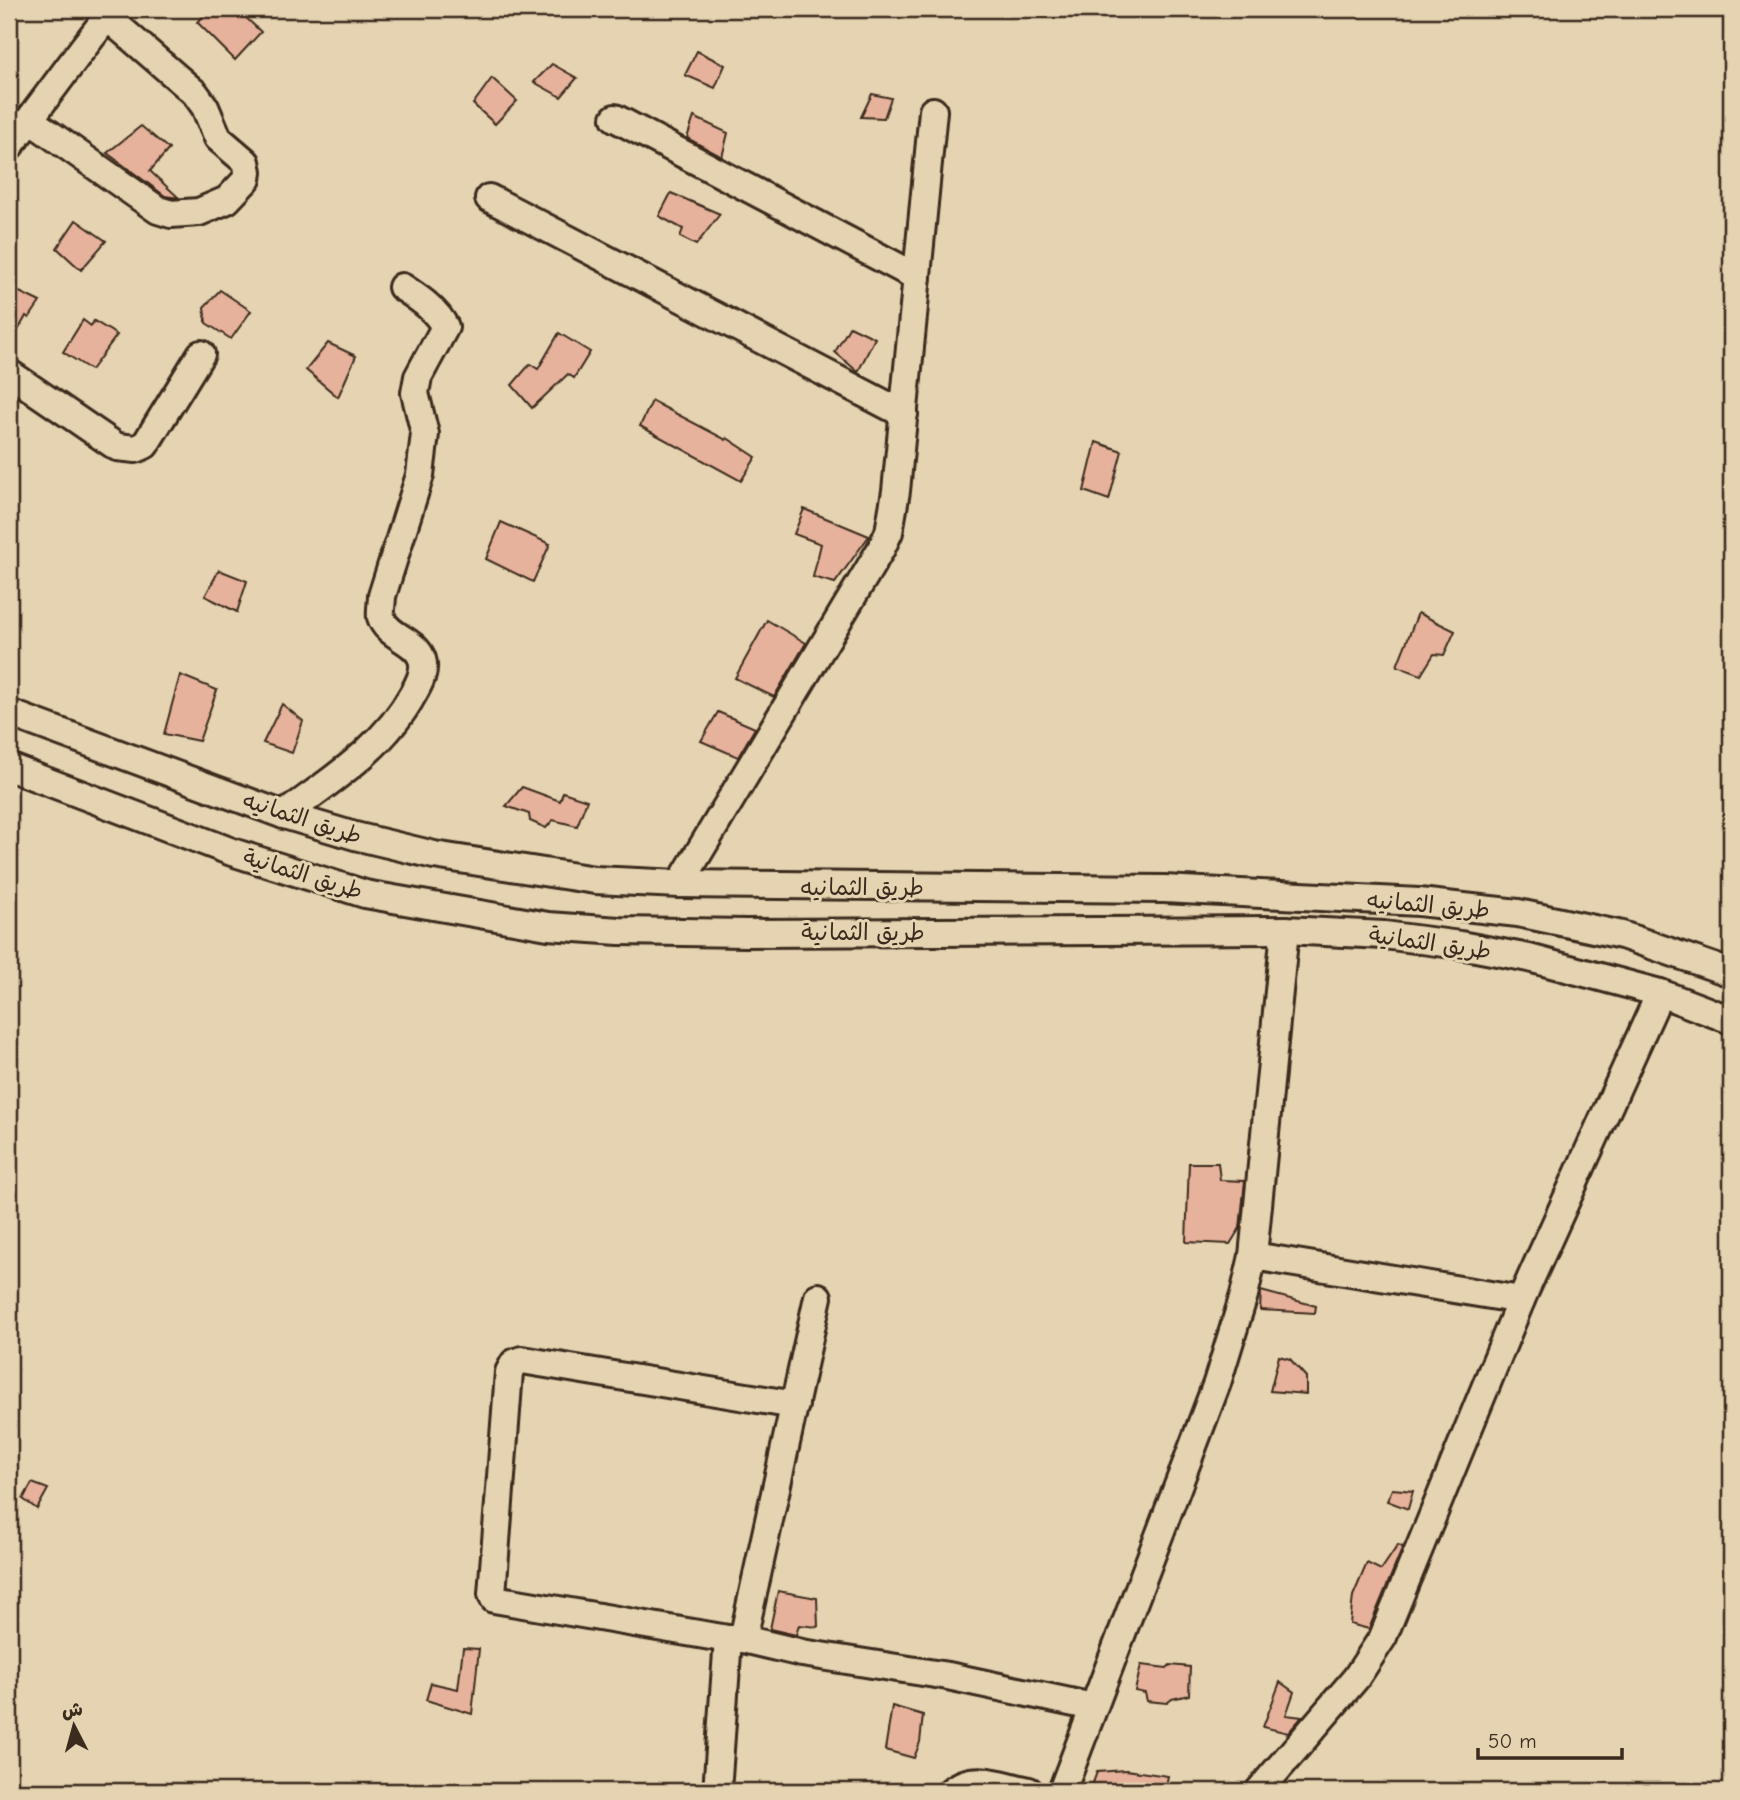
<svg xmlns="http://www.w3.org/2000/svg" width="1740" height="1800" font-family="'Comic Neue','Playpen Sans Arabic',sans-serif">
  <rect width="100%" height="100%" fill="#e5d3b1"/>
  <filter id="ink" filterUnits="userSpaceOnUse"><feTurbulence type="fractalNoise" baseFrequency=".0143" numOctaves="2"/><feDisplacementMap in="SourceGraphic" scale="14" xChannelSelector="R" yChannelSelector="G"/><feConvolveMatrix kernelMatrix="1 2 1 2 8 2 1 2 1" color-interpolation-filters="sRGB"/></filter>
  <g filter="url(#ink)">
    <g fill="#e7b29b" stroke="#3b2a1e" stroke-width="2">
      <polygon points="211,9 237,9 261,32 235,60 197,22"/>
      <polygon points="697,51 725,65 715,88 685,75"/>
      <polygon points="552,64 577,78 561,97 534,82"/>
      <polygon points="492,78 517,101 495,124 473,104"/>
      <polygon points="872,94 891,98 884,118 861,117"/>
      <polygon points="694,117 728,133 722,157 687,138"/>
      <polygon points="141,126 169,149 150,171 179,198 165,196 107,153"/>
      <polygon points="671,193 720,214 696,245 680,237 683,229 659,216"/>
      <polygon points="76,220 106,241 81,270 57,248"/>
      <polygon points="9,287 40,302 29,318 26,316 9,347"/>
      <polygon points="220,290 251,311 231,339 206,323 204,307"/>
      <polygon points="83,320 91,326 94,321 117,335 91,370 63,352"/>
      <polygon points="850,326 875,338 858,372 835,352"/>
      <polygon points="559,333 590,352 574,378 568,374 532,408 512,385 530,364 538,369"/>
      <polygon points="328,343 356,356 338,397 306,370"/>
      <polygon points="652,401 726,440 727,438 756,457 741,481 640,426"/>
      <polygon points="1096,442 1122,451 1109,500 1084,491"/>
      <polygon points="804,509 869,536 835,583 813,577 821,544 794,534"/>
      <polygon points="501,522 550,544 533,582 486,559"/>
      <polygon points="219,570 247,581 237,612 205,596"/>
      <polygon points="1418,613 1455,631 1444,655 1434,654 1421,675 1397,666"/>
      <polygon points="767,620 806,643 774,697 735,678"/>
      <polygon points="180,675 217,690 199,741 164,734"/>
      <polygon points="282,704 303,721 292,753 263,743"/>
      <polygon points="718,712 755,728 738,757 701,741"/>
      <polygon points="522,787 560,801 563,792 587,800 577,826 553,820 546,828 530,821 529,814 506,806"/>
      <polygon points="1189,1163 1218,1163 1220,1180 1245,1181 1240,1228 1230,1244 1186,1242"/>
      <polygon points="1261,1291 1316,1306 1315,1313 1260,1310"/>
      <polygon points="1279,1356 1290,1359 1306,1377 1306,1394 1270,1391"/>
      <polygon points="32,1483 48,1489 37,1509 23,1499"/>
      <polygon points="1392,1489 1413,1491 1408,1509 1387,1501"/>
      <polygon points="1398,1545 1403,1547 1369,1629 1350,1624 1353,1596 1367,1563 1381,1570"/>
      <polygon points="778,1591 817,1598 818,1627 799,1625 796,1635 770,1629"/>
      <polygon points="463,1648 479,1649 472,1714 426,1700 431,1683 458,1689"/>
      <polygon points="1141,1665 1167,1668 1170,1665 1190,1667 1189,1695 1172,1699 1167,1703 1147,1701 1145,1693 1135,1691"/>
      <polygon points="1280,1682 1294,1692 1286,1715 1302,1717 1288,1733 1263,1727"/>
      <polygon points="892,1706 923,1715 920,1742 914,1758 885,1750"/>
      <polygon points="1126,1770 1168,1776 1165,1791 1090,1791 1097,1772"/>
    </g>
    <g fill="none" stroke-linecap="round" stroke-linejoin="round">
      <defs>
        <g id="minor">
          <polyline points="615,118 917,277"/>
          <polyline points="30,120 158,210 171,214 199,212 227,200 247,179 248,172 246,162 218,138 205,107 195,93 107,17"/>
          <polyline points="9,147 83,48 107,17 117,9"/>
          <polyline points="489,198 904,414"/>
          <polyline points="9,373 117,447 136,449 145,445 201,354"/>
          <polyline points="9,713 284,815 355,836 434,855 595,880 680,884 1164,889 1419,902 1518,913 1622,935 1731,973"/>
          <polyline points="9,767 232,852 365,894 548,926 619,931 746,933 1285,930 1384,935 1460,945 1529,958 1660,993 1731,1020"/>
          <path d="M284,815C331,780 384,748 413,694C419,684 426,671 422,659C415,639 387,637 381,617C380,611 382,603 382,596L420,475L425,434L415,393L418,377L445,327C436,309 418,298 402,287"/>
          <polyline points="680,884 881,549 889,532 896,491 933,111"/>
          <polyline points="1253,1256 1521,1300"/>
          <polyline points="728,1639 494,1599 492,1594 509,1372 514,1363 522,1360 795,1405"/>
          <polyline points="743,1639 818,1297"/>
          <polyline points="717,1791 728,1639 743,1639 802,1653 948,1676 1093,1707"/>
          <path d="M951,1791C974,1772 1003,1786 1029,1791"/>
          <polyline points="1062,1791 1217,1383 1244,1295 1253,1256 1285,930"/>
          <polyline points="1259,1791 1356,1678 1383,1637 1521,1300 1660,993"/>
        </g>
      </defs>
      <use href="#minor" stroke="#3b2a1e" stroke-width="32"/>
      <use href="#minor" stroke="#e5d3b1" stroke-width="26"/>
    </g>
  </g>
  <g text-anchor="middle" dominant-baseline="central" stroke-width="6" stroke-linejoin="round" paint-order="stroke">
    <g font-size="23" fill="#3b2a1e" stroke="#e5d3b1">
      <text transform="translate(302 818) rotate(18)">طريق الثمانيه</text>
      <text transform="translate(303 874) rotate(17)">طريق الثمانية</text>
      <text x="862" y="887">طريق الثمانيه</text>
      <text transform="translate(1428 905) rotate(5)">طريق الثمانيه</text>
      <text x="863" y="932">طريق الثمانية</text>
      <text transform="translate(1430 943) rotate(8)">طريق الثمانية</text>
    </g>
  </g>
  <rect width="1740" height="1800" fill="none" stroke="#e5d3b1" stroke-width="35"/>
  <rect x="18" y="18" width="1705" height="1765" fill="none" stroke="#3b2a1e" stroke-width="2.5" filter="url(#ink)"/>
  <g transform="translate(74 1726) rotate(354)" stroke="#e5d3b1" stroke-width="5" paint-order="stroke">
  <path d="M0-5L12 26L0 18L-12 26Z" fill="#3b2a1e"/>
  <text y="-10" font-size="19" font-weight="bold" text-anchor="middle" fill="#3b2a1e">ش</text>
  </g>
  <path d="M1478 1748v10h144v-10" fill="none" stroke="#3b2a1e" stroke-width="3.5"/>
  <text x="1488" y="1748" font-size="21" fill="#3b2a1e" stroke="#e5d3b1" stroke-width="5" paint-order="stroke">50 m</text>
</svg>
